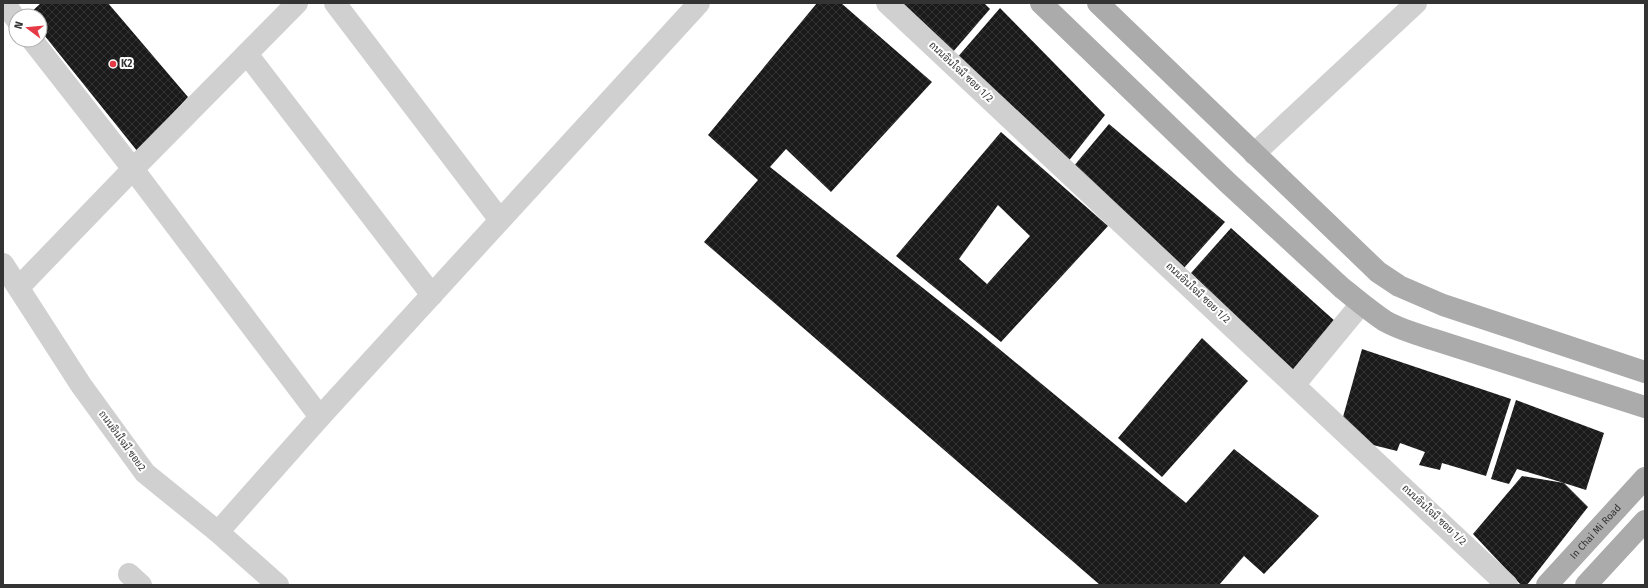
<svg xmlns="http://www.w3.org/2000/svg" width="1648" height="588" font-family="'Fira Sans',Sarabun,sans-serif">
  <defs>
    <pattern id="building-cross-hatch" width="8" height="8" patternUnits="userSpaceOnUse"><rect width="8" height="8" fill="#1a1a1a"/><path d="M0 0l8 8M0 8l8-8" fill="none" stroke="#333"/></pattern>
  </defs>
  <rect width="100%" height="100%" fill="#fff"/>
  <g fill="url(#building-cross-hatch)" fill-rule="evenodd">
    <polygon points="41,3 108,3 188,97 138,152 40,30 40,16 28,15"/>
    <polygon points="817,3 841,3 932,82 831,192 786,149 770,167 981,334 1186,503 1234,449 1319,516 1264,574 1244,556 1219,585 1100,585 704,242 758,180 708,135"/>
    <polygon points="899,3 984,3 990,9 952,53"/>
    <polygon points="1000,8 1105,115 1067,163 956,59"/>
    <polygon points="1109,124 1225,222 1183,269 1073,167"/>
    <path d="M1001,132L1108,226L1001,342L896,256ZM998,205L1030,236L980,292L987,284L959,259Z"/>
    <polygon points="1231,228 1336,322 1295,373 1191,273"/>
    <polygon points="1202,338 1248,381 1162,477 1118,438"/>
    <polygon points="1362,349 1511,399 1486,476 1442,463 1440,470 1419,465 1425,452 1400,443 1397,451 1369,444 1343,417"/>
    <polygon points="1516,400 1604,433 1586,490 1564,483 1588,507 1527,585 1521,585 1473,534 1522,476 1564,483 1517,469 1509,484 1491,479"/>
  </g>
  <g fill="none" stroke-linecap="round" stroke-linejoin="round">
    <g stroke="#d0d0d0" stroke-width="22">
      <polyline points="4,3 16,19"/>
      <polyline points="335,3 500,220"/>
      <polyline points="887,3 1507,585"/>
      <polyline points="32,40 133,169 320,417"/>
      <polyline points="247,54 432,295"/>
      <polyline points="1254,154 1416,3"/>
      <polyline points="3,264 81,385 145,473 218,532 278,585"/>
      <polyline points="19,287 133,169 297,3"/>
      <polyline points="1295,384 1361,304"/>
      <polyline points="218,532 320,417 699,3"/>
      <polyline points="129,574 141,585"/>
    </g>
    <g stroke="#ababab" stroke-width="22">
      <path d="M1041,3L1227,182L1342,288C1356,299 1370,311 1385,321C1399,329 1416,334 1432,339L1645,407"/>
      <polyline points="1098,3 1378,272 1399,286 1443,305 1645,372"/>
      <path id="s1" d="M1547,585L1645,478"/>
      <polyline points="1586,585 1645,521"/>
    </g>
  </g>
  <circle fill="#e63946" stroke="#fff" stroke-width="1.5" cx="113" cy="64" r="4"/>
  <g text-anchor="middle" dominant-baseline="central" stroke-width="4" stroke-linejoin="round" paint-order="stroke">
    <g font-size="10" font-weight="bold" fill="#333" stroke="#fff" text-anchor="start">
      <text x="121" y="64">K2</text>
    </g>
    <g font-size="10" fill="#333" stroke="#fff">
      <text transform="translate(961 72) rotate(43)">ถนนอินใจมี ซอย 1/2</text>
      <text transform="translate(1198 293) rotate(43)">ถนนอินใจมี ซอย 1/2</text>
      <text transform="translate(122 441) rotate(54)">ถนนอินใจมี ซอย2</text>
      <text transform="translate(1434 515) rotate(43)">ถนนอินใจมี ซอย 1/2</text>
      <text stroke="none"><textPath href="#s1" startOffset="72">In Chai Mi Road</textPath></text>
    </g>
  </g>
  <rect width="1648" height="588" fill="none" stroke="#333333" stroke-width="8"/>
  <g transform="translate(28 28) rotate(286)"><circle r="19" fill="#ffffff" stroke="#adadad"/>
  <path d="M0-3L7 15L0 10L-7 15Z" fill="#e63946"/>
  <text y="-6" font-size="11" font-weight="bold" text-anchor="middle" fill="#333333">N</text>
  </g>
</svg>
